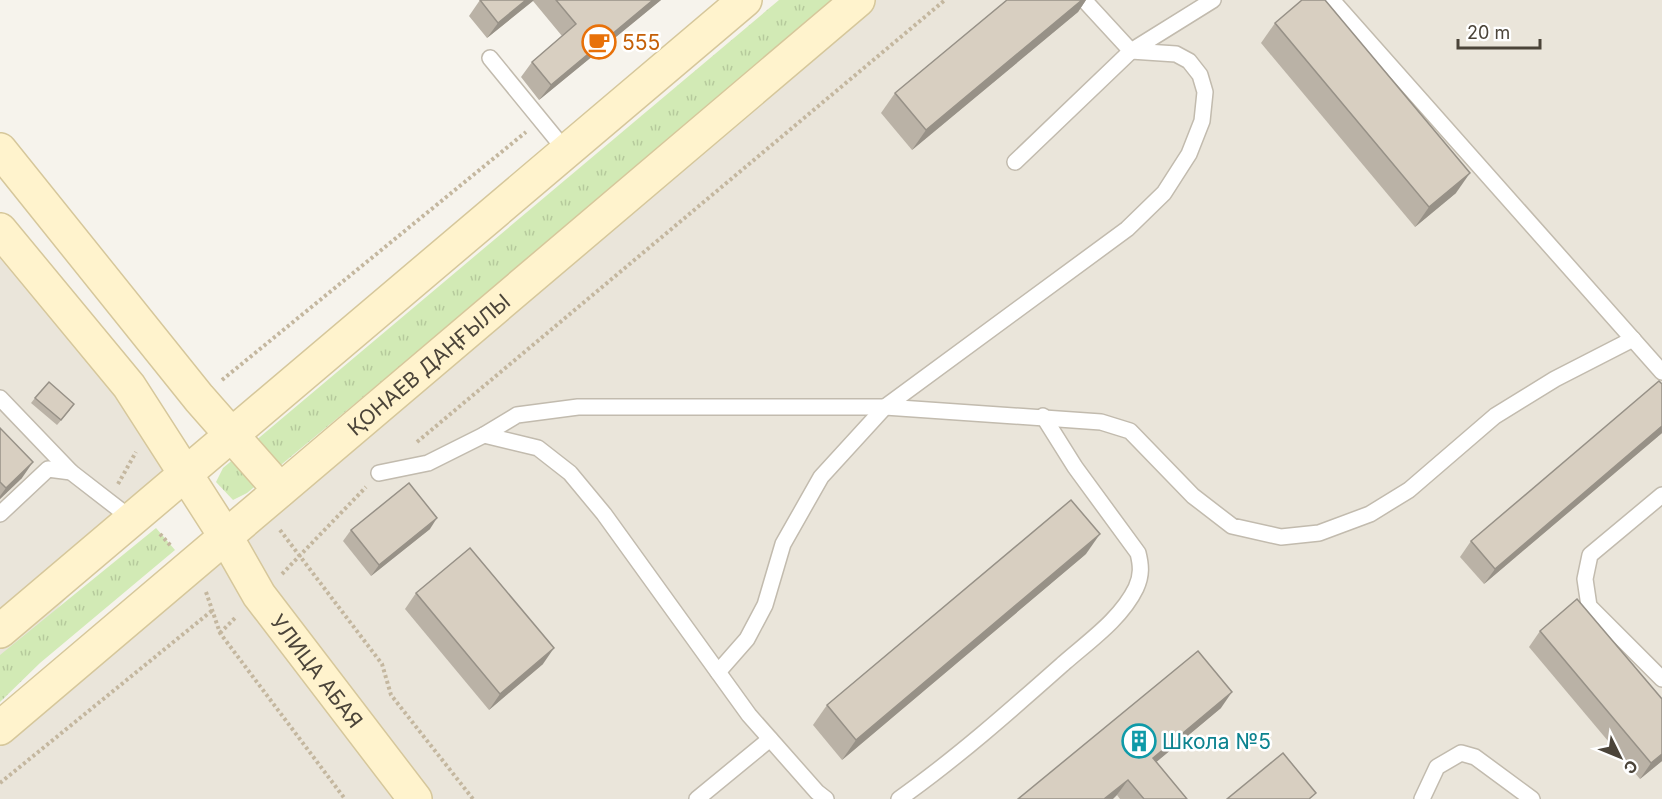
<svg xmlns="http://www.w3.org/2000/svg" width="1662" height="799" font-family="Inter,sans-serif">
  <defs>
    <pattern id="grass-tufts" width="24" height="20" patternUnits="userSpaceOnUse" patternTransform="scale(1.5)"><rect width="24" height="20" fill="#d2eab5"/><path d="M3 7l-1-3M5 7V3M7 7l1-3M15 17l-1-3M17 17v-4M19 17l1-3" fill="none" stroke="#b6ca9c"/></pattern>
  </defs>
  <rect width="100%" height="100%" fill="#f6f3ec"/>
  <g fill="#eae5da">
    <polygon points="858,0 1662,0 1662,799 0,799 0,729"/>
    <polygon points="0,248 186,475 142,512 0,674"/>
  </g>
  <g fill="url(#grass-tufts)">
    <polygon points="779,0 842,0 247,493 233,500 216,482 223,468"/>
    <polygon points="156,528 175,550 40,663 0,702 0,655"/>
  </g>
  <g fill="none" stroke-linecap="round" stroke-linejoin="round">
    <defs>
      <g id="lane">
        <polyline points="1332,0 1662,372"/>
        <polyline points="490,58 566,151"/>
        <polyline points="1015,162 1131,51 1213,0"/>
        <polyline points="0,398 71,472"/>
        <polyline points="484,435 517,415 578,407 885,407 1101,422 1130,431 1193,496 1232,526 1281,537 1319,533 1370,514 1409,490 1495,416 1555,379 1633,339"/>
        <polyline points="379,473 428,463 484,435 538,448 570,473 604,514 749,715 817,792 826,799"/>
        <polyline points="1662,495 1590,555 1585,579 1589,606 1662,679"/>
        <polyline points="0,514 48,469 71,472 133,520"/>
        <polyline points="718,672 747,639 765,605 783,544 821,477 885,407 1127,229 1164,193 1189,154 1202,121 1205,92 1200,75 1189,61 1176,54 1131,51 1084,0"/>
        <polyline points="697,799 770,739"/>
        <path d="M899,799C957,758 1011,710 1064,663C1089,641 1121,619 1136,588C1142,575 1141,565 1138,553L1075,467L1043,416"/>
        <polyline points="1422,799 1437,767 1461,753 1475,757 1532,799"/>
      </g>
      <g id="secondary">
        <polyline points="0,150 199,398 280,490"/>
        <path id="s1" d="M0,230L129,386L226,537L259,595L415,799"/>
        <polyline points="0,631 745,0"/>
        <path id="s2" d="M0,728L858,0"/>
      </g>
    </defs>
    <use href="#lane" stroke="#c2bbae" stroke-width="18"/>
    <use href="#secondary" stroke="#d6c79b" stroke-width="36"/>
    <g stroke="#c4b79f" stroke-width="4" stroke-dasharray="3 3" stroke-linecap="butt">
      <polyline points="222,380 526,132"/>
      <polyline points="417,442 945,0"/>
      <polyline points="118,484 136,452"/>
      <polyline points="280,530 382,664 391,695 473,799"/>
      <polyline points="160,534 171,546"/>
      <polyline points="282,574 366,487"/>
      <polyline points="206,592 220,633 345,799"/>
      <polyline points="220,633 237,616"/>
      <polyline points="0,783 214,609"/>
    </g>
    <use href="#lane" stroke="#fff" stroke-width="15"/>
    <use href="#secondary" stroke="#fff3cd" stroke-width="33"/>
  </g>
  <g fill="#bab2a6">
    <polygon points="480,0 661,0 539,100 521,77 532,62 562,36 533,1 487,38 469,16"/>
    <polygon points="1007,0 1086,0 1078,12 912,150 881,113 895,93"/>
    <polygon points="1275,23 1456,193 1415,227 1261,43"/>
    <polygon points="1662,384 1662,433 1484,584 1460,557 1471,541"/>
    <polygon points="35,398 70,410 57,425 31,403"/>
    <polygon points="0,428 22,478 0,499"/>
    <polygon points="430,529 371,576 343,541 351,530"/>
    <polygon points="1086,554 842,760 813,725 827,705"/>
    <polygon points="416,593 543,664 489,710 405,609"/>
    <polygon points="1540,631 1662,761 1640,779 1529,647"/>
    <polygon points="1198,651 1221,708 1156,762 1187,799 1120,799 1117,795"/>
  </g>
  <g fill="#979187">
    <polygon points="526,0 534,0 487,38 498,23"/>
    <polygon points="653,0 661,0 539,100 551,85"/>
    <polygon points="1082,0 1086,0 1078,12 912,150 926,130"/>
    <polygon points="1470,173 1456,193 1415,227 1429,207"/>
    <polygon points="1662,426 1662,433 1484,584 1495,569"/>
    <polygon points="33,462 22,478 0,499 0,496 6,488"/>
    <polygon points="437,518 430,529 371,576 379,565"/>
    <polygon points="1100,534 1086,554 842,760 856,740"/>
    <polygon points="554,648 543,664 489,710 500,694"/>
    <polygon points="1232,692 1221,708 1142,774 1153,758"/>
    <polygon points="1662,754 1662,761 1640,779 1651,763"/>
    <polygon points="1128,780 1117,795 1113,799 1104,799"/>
  </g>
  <g fill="#d8cfc1" stroke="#979187" stroke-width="1.5">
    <polygon points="480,0 526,0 498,23"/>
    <polygon points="556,0 653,0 551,85 532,62 576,24"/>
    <polygon points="1007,0 1082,0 926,130 895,93"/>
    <polygon points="1302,0 1325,0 1470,173 1429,207 1275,23"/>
    <polygon points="1659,381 1662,384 1662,426 1495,569 1471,541"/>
    <polygon points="49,382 74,404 61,420 35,398"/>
    <polygon points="0,428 33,462 6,488 0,482"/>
    <polygon points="409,483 437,518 379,565 351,530"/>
    <polygon points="1071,500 1100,534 856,740 827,705"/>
    <polygon points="470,548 554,648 500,694 416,593"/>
    <polygon points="1577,599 1662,699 1662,754 1651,763 1540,631"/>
    <polygon points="1198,651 1232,692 1153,758 1187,799 1144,799 1128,780 1104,799 1018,799"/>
    <polygon points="1283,753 1316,793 1309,799 1227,799"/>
  </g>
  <defs>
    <symbol id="cafe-ring" viewBox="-11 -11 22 22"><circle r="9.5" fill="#fff" stroke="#e8710a" stroke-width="1.5"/><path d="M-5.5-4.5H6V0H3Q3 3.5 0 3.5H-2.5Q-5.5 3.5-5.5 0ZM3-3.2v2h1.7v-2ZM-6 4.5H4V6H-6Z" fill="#e8710a"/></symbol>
    <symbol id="building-ring" viewBox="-11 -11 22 22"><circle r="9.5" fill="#fff" stroke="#0f9aa8" stroke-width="1.5"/><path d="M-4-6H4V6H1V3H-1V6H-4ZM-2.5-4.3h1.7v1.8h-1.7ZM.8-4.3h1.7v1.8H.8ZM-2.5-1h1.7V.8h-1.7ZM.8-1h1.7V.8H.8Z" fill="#0f9aa8"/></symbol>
  </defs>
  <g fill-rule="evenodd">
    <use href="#cafe-ring" x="580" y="23" width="38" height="38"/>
    <use href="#building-ring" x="1120" y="722" width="38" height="38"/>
  </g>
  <g text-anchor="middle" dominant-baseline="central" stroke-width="5" stroke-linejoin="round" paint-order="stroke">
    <g font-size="21" fill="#c56008" stroke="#fff" text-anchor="start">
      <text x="622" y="42">555</text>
    </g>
    <g font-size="21" fill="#4b4439" stroke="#fff">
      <text stroke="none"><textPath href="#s2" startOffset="562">ҚОНАЕВ ДАҢҒЫЛЫ</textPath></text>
      <text stroke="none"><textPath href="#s1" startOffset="544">УЛИЦА АБАЯ</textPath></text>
    </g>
    <g font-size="21" fill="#0d838f" stroke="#fff" text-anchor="start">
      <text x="1162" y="741">Школа №5</text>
    </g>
  </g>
  <g transform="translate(1620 757) rotate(133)" stroke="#ffffff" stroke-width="4.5" paint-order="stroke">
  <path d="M0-4.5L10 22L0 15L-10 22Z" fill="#4b4439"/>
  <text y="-9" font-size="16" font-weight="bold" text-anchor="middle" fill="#4b4439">С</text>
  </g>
  <path d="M1458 39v9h82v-9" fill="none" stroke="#4b4439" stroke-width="3"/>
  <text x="1467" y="39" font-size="18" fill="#4b4439" stroke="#ffffff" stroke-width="4.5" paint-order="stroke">20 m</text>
</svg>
